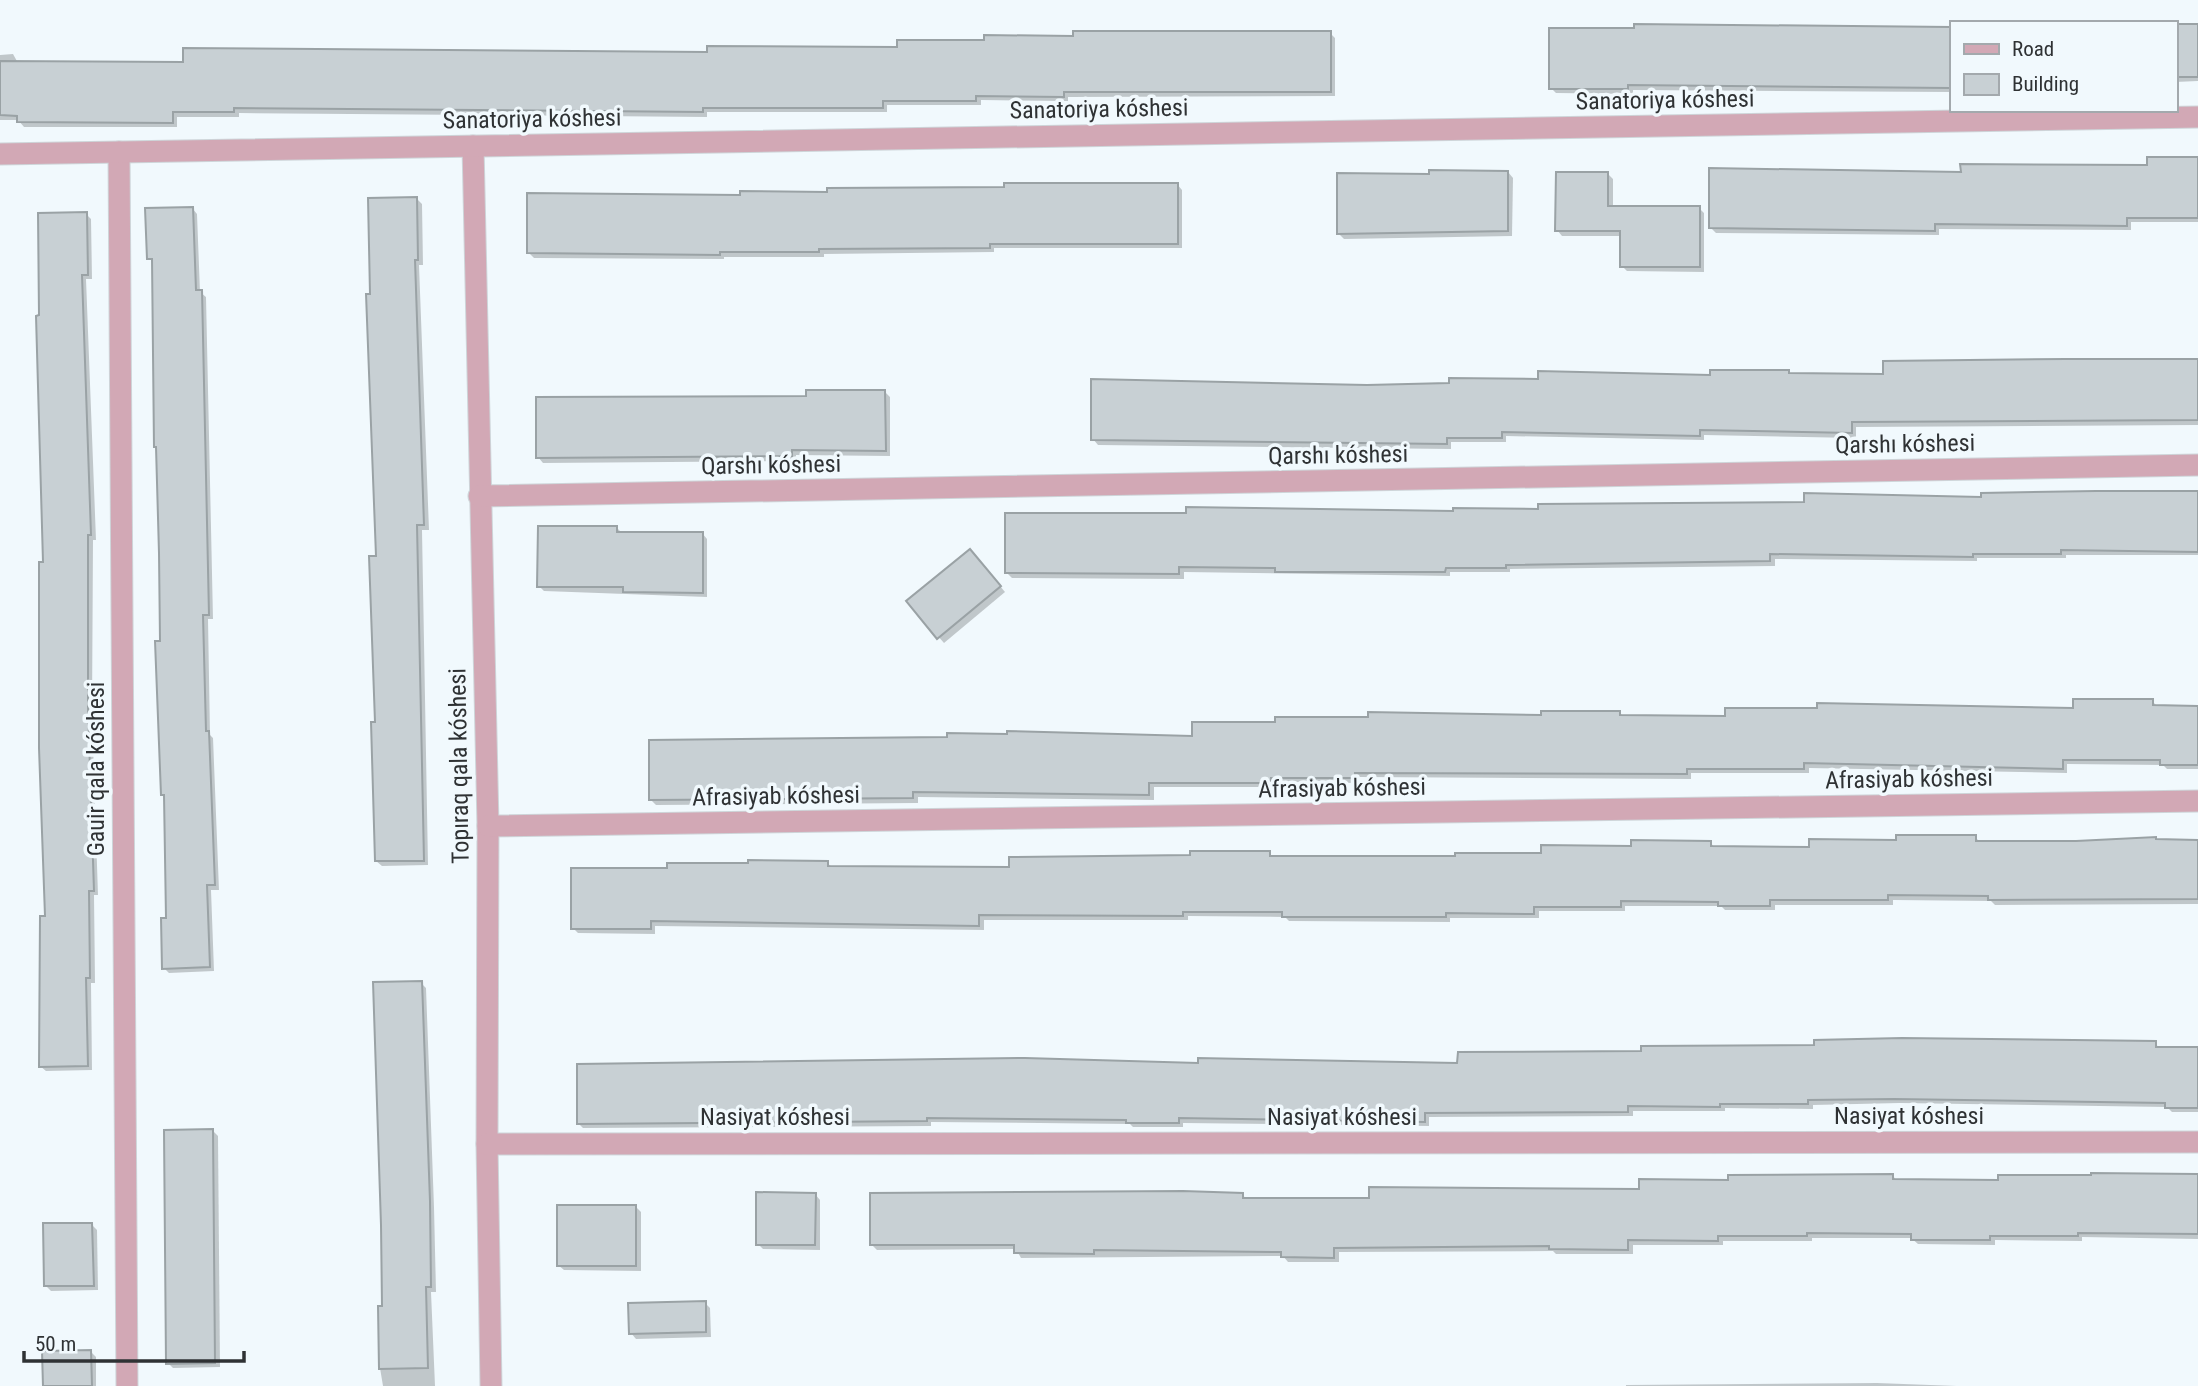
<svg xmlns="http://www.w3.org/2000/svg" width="2198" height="1386" font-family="'Roboto Condensed',sans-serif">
  <rect width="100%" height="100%" fill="#f1f9fd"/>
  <g fill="#0003">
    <polygon points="2077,20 2154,21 2156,23 2077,23"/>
    <polygon points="1636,26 1951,29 1951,92 1633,90 1633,94 1556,93 1551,88 1636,30"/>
    <polygon points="2175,26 2198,26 2198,81 2175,82"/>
    <polygon points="1330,33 1335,38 1335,96 1068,97 1068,101 981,100 981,105 887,105 887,112 707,112 707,117 239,113 239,117 177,117 177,127 24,127 18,120 0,120 0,55 13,54 18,63 185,64 899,49 986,42"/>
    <polygon points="2198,159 2198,222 2131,222 2131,230 1939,229 1939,235 1716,233 1710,227 1962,174 2148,167"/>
    <polygon points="1508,172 1513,178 1512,236 1344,239 1339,234 1430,176"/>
    <polygon points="1608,174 1613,179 1613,208 1699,208 1704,213 1704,272 1627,271 1622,266 1622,236 1562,236 1557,230"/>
    <polygon points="1177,184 1182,190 1182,248 994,248 994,252 824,254 824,257 724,257 724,259 534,258 528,252 742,196"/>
    <polygon points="416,198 422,204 423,265 419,265 429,530 422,530 428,865 382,866 376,861 378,558 371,296"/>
    <polygon points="192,208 197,214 200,292 206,297 213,619 208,619 210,735 213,738 219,890 211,890 214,971 169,973 164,968 168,920 166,798 163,794 154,263 149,258"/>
    <polygon points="86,214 91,219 92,279 86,279 96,540 93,540 92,713 98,895 94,895 95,983 91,983 92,1070 46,1071 40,1066 47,918 41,317"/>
    <polygon points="2198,361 2198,425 1856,427 1856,438 1704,435 1704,440 1506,436 1506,442 1451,442 1451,449 1098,445 1093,439 1367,387 1711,377 1788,372 1792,375 1884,376"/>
    <polygon points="885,392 890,397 890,456 796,455 796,461 543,463 538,457 808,397"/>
    <polygon points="2198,493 2198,555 2066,555 2066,558 1977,558 1977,561 1775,559 1775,566 1510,569 1510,572 1450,572 1450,576 1184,572 1184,579 1012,578 1007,573 1366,513"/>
    <polygon points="617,528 622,533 702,533 707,539 707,597 544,591 539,586"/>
    <polygon points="975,556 1005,592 944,643 908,602"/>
    <polygon points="2152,701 2157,706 2198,707 2198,769 2167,769 2163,765 2067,764 2067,773 1809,768 1809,773 1691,773 1691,779 1359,777 1359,783 1276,782 1276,787 1154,787 1154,800 918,797 918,803 656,805 651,800 1194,737 1277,724 1620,713 1623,716 1726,717 2075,710"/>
    <polygon points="1975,837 1981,843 2198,841 2198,904 1995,905 1991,901 1893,900 1893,905 1775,905 1775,910 1725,910 1721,906 1625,906 1625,911 1539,911 1539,918 1450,918 1450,922 1289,921 1285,917 1188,916 1188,920 984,920 984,930 655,926 655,934 578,933 573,928 669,870 827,863 832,867 1010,869 1269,853 1273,858 1457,858 1710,842 1715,848 1811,849"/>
    <polygon points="421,983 426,988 434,1207 436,1292 431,1292 435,1386 383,1386 380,1368 384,1307"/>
    <polygon points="2155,1043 2160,1049 2198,1049 2198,1112 2172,1112 2167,1107 1900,1103 1813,1105 1813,1109 1725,1108 1725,1111 1633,1111 1633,1116 1429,1117 1429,1126 1183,1123 1183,1127 1133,1127 1130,1124 931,1122 931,1126 583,1128 578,1123 1200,1065 1459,1065 1642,1053"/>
    <polygon points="213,1131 218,1136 220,1367 173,1368 168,1363"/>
    <polygon points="1893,1176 1897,1181 2000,1181 2198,1176 2198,1239 2082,1237 2082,1241 1995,1240 1995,1245 1918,1244 1911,1238 1812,1238 1812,1241 1723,1241 1723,1245 1633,1245 1633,1254 1556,1254 1553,1251 1339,1252 1339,1262 1288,1262 1283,1256 1021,1258 1016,1249 877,1250 872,1245 1242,1194 1247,1200 1371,1200 1640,1190 1729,1182"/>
    <polygon points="815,1194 820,1200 820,1250 763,1249 758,1244"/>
    <polygon points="636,1207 641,1212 641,1271 564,1270 558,1265"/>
    <polygon points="91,1224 97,1230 98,1290 51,1291 46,1286"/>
    <polygon points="705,1303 710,1308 711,1337 636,1339 631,1333"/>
    <polygon points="91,1352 96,1357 96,1386 45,1386"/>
    <polygon points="1877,1383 1957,1386 1626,1386 1626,1385"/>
  </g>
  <g fill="#c8d0d4" stroke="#9aa2a5" stroke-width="2">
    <polygon points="1634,24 1951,27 1951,88 1628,85 1628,89 1549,89 1549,28 1634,28"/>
    <rect x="2175" y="24" width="23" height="53"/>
    <polygon points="1073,31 1331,31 1331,92 1064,92 1064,97 976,96 976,101 883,101 883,108 703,108 703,112 234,108 234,112 173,112 173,123 17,122 17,116 0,115 0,61 183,62 183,48 707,52 707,46 897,47 897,40 984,40 984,35 1073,36"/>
    <polygon points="2147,157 2198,157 2198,218 2127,218 2127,226 1935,224 1935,231 1709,228 1709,168 1961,172 1960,164 2147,165"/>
    <polygon points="1429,170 1508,171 1508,231 1337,234 1337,173 1429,174"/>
    <polygon points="1556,172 1608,172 1608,206 1700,206 1700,267 1620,267 1620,231 1555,231"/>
    <polygon points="1004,183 1178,183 1178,244 990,244 990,248 819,249 819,252 720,252 720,255 527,253 527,193 740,195 740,191 827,192 827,188 1004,187"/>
    <polygon points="417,197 418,260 415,260 424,525 417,525 424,861 375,861 371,722 375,722 369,556 376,556 366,294 370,294 368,198"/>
    <polygon points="193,207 196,290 202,290 209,615 203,615 206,731 209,731 215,885 207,885 210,967 162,969 161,918 166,918 164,795 161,795 155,641 160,641 159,553 156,447 154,447 152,259 147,259 145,208"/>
    <polygon points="87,212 88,275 82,275 91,535 88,535 88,707 94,891 89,891 90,978 86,978 88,1066 39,1067 40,916 45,916 39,748 39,562 43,562 36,316 39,315 38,213"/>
    <polygon points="2066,359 2198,359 2198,420 1852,422 1852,433 1700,430 1700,436 1502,432 1502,438 1447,438 1447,444 1091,440 1091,379 1367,385 1449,383 1449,378 1538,379 1538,371 1710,375 1710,370 1789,370 1789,373 1883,374 1883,361"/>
    <polygon points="806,390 885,390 886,451 792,450 792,456 536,458 536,397 806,396"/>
    <polygon points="2096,491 2198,491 2198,552 2061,550 2061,554 1973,554 1973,557 1770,554 1770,561 1506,565 1506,568 1446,568 1445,572 1275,572 1275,568 1179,567 1179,574 1005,573 1005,513 1186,513 1186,507 1453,511 1453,508 1538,509 1538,504 1804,502 1804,493 1981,497 1981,493"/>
    <polygon points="538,526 617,526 617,532 703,532 703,593 623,592 623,587 537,587"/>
    <polygon points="970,549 1001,586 937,639 906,601"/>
    <polygon points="2073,699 2153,699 2153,705 2198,706 2198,765 2160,765 2160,760 2063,760 2063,769 1804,763 1804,769 1687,769 1687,774 1355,773 1355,778 1271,778 1271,783 1149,783 1149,795 913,792 913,798 649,800 649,740 947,737 947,733 1007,734 1007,731 1192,736 1192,722 1275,722 1275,717 1368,717 1368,712 1541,715 1541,711 1620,711 1620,715 1725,716 1725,708 1817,708 1817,703 2073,708"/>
    <polygon points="1896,835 1976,835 1976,841 2076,841 2156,837 2156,839 2198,840 2198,899 1988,900 1988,896 1888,895 1888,900 1770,900 1770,906 1718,906 1718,902 1621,901 1621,907 1534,907 1534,914 1446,913 1446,917 1282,917 1282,912 1183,912 1183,916 979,915 979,926 651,921 651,929 571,929 571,868 667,868 667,863 748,863 748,860 828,861 828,866 1009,867 1009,857 1190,855 1190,851 1270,851 1270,856 1455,856 1455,853 1541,853 1541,845 1631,846 1631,840 1711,841 1711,846 1809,847 1809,839 1896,840"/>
    <polygon points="422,981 430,1201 431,1287 426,1287 428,1368 379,1369 378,1306 382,1306 381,1225 373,982"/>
    <polygon points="1902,1038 2156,1041 2156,1047 2198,1047 2198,1108 2165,1108 2165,1103 1894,1099 1808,1100 1808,1104 1720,1104 1720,1107 1628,1106 1628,1112 1425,1113 1425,1122 1179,1118 1179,1123 1126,1123 1126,1120 927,1118 927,1121 577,1124 577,1064 1025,1058 1198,1063 1198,1058 1457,1063 1458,1052 1641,1051 1641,1046 1814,1045 1814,1040"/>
    <polygon points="213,1129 215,1363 166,1364 164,1130"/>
    <polygon points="2091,1173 2198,1174 2198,1234 2078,1233 2078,1236 1990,1236 1990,1240 1911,1240 1911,1234 1807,1233 1807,1236 1718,1236 1718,1241 1628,1240 1628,1250 1549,1249 1549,1246 1334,1248 1334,1258 1281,1257 1281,1252 1094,1250 1094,1254 1014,1253 1014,1245 870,1245 870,1193 1183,1191 1243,1193 1243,1198 1369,1198 1369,1187 1639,1189 1639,1179 1728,1180 1728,1175 1893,1174 1893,1179 1998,1180 1998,1175 2091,1175"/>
    <polygon points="756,1192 816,1193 815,1245 756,1245"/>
    <rect x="557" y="1205" width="79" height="61"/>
    <polygon points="43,1223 92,1223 94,1286 44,1286"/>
    <polygon points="706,1301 706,1332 629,1334 628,1303"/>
    <polygon points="91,1350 92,1386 43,1386 42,1351"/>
  </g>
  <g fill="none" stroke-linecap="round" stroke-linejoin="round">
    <defs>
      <g id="minor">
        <polyline points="473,146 488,826 487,1144 491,1386"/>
        <polyline points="119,152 127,1386"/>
        <polyline points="0,154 2198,117"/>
        <polyline points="479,496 2198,465"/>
        <polyline points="488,826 2198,801"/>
        <polyline points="487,1144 2198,1142"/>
      </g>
    </defs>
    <use href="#minor" stroke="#ced5d9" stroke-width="23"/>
    <use href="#minor" stroke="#d2a8b5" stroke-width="21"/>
  </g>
  <g text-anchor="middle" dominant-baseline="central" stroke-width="7" stroke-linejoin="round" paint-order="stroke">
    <g font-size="24" fill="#2f3234" stroke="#f1f9fd">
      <text transform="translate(1665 100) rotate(-1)">Sanatoriya kóshesi</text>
      <text transform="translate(1099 109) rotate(-1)">Sanatoriya kóshesi</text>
      <text transform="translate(532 119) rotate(-1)">Sanatoriya kóshesi</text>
      <text transform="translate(1905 444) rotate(-1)">Qarshı kóshesi</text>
      <text transform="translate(1338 455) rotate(-1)">Qarshı kóshesi</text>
      <text transform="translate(771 465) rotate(-1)">Qarshı kóshesi</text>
      <text transform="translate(459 766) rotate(-91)">Topıraq qala kóshesi</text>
      <text transform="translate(96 769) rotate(-90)">Gauir qala kóshesi</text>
      <text transform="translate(1909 779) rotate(-1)">Afrasiyab kóshesi</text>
      <text transform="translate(1342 788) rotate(-1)">Afrasiyab kóshesi</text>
      <text transform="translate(776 796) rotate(-1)">Afrasiyab kóshesi</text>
      <text x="1909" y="1116">Nasiyat kóshesi</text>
      <text x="775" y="1117">Nasiyat kóshesi</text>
      <text x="1342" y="1117">Nasiyat kóshesi</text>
    </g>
  </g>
  <rect x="1950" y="21" width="228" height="91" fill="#f1f9fd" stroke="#a3a9ad" stroke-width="2"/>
  <rect x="1964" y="44" width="35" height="10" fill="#d2a8b5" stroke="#a3a9ad" stroke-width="2"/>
  <text x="2012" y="56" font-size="21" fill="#2f3234">Road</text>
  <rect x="1964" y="74" width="35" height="21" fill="#c8d0d4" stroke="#a3a9ad" stroke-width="2"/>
  <text x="2012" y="91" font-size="21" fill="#2f3234">Building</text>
  <path d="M24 1351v10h220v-10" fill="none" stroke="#2f3234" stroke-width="3.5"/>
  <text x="35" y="1351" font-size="21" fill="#2f3234" stroke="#f1f9fd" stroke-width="5" paint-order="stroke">50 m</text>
</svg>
